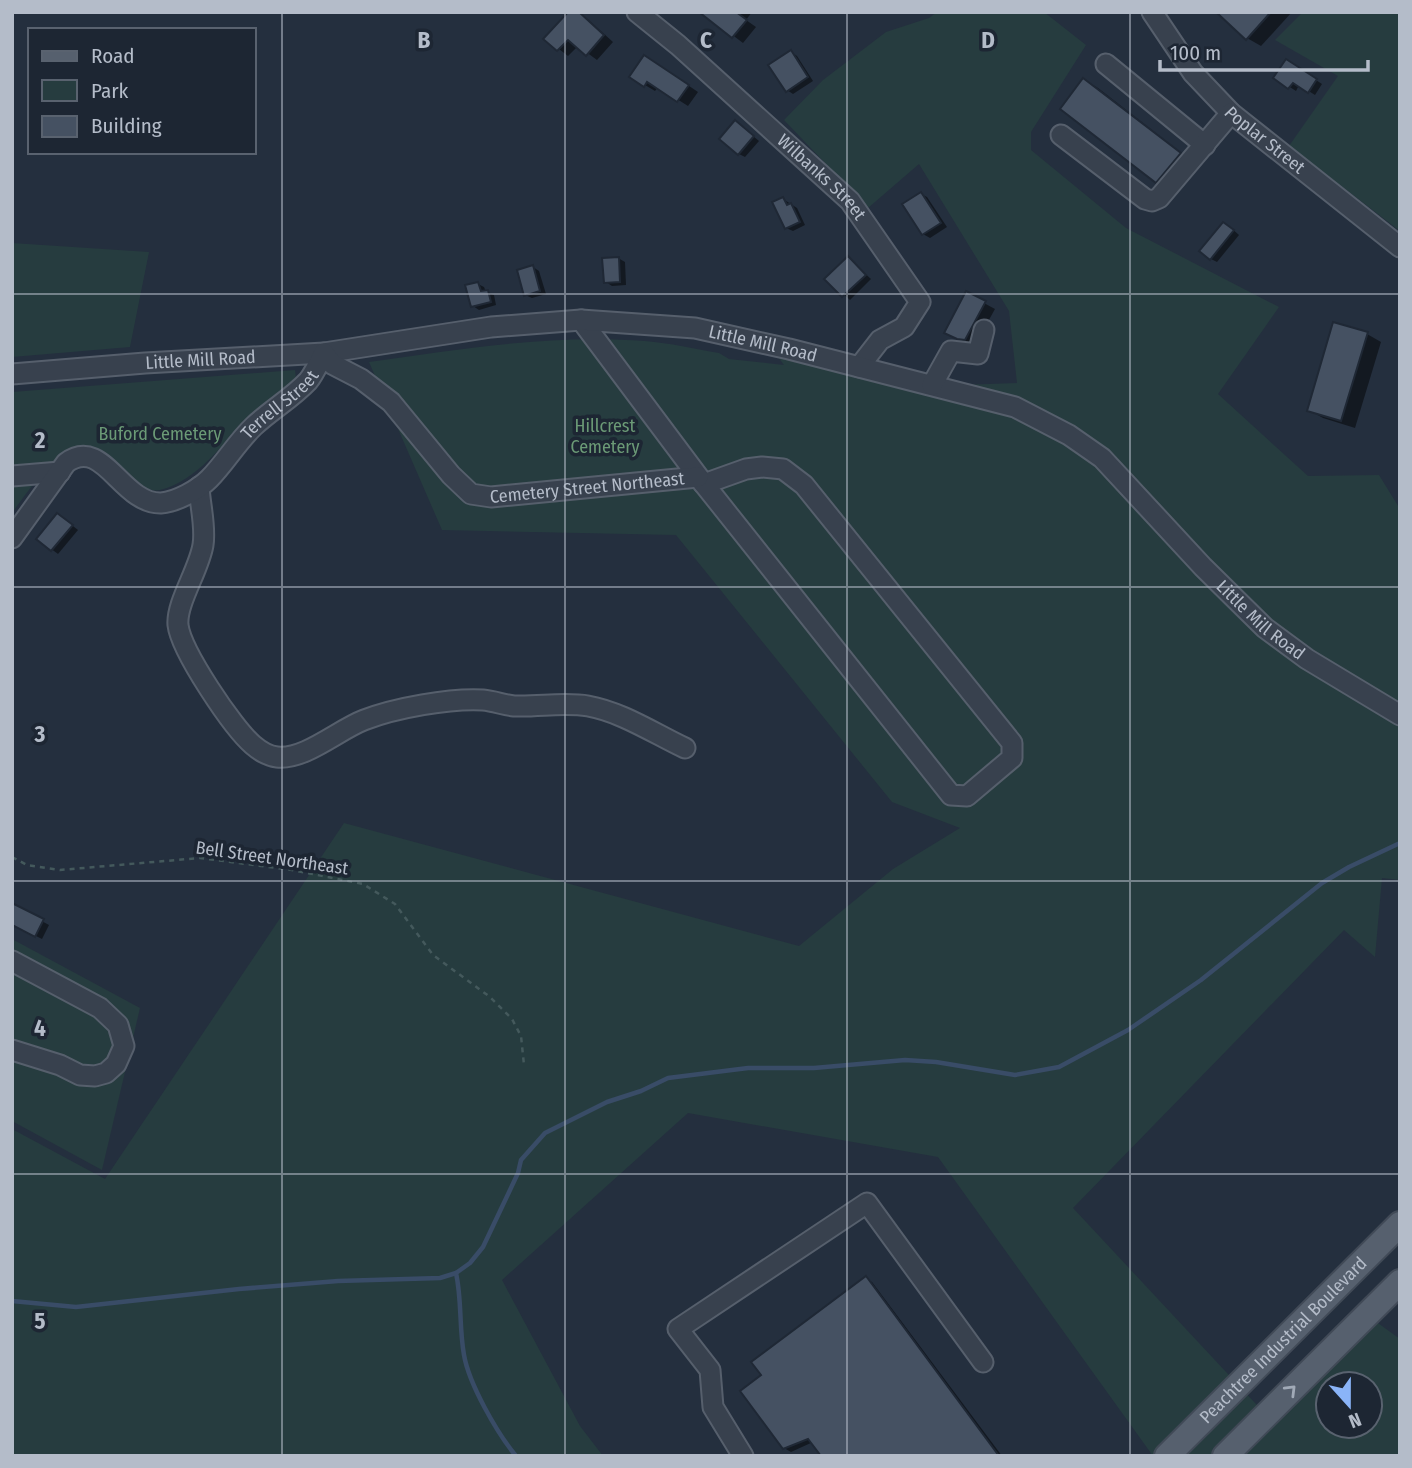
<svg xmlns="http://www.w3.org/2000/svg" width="1412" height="1468" font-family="'Fira Sans Condensed',sans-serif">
  <rect width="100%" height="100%" fill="#242f3e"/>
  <g fill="#263c3f" fill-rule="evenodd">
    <path d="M937,12H1044L1086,45L1031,132V150L1126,228L1279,307L1218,394L1308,476L1379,475L1400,509V880L1382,878L1375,957L1344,930L1073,1208L1269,1418L1364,1313L1400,1339V1456H1153L938,1157L688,1113L502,1280L580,1426L603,1456H12V1129L105,1179L344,823L799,946L893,869L960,828L892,802L676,535L442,530L369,362C463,349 549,334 645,341C670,343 695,349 719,353L729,359L784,365L772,349L904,387L1017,383L1009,311L919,164L868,208L784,120L823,80L886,32L929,18ZM1328,1384H1370V1426H1328Z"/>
    <polygon points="1303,12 1400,12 1400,231 1289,146 1338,76 1275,40"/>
    <polygon points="12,243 149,252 130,347 12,357"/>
    <path d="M295,370L296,378L291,383C277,393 262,404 250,417C223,442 198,481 160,490C152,492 142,487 136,482C126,475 102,452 95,449C64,435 28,492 12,513V392Z"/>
    <polygon points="12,939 140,1008 102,1170 12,1121"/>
  </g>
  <g fill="#0007">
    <polygon points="570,12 583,15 613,42 597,60 578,46 568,56 546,39"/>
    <polygon points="702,12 752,12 746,20 756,27 743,43"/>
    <polygon points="1218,12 1292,12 1261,46 1247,38"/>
    <polygon points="791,52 797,56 813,81 793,94 787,90"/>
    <polygon points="1287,61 1322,84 1315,95 1299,85 1296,91 1276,78"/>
    <polygon points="655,63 698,92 688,106 658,87 655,91 645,85"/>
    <polygon points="1084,80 1098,88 1193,162 1171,190 1157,182"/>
    <polygon points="741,126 759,141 745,157 739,154"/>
    <polygon points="921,194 927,197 947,227 930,238 923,234"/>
    <polygon points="783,199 797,208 805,225 793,231 786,228"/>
    <polygon points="1230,227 1239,235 1217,262 1211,259"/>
    <polygon points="618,258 625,262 626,285 612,286 606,282"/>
    <polygon points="848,258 871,279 850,300 826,279"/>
    <polygon points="533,267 539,271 546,294 532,298 525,295"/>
    <polygon points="478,284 484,287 486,292 494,295 496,305 479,310 473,306"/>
    <polygon points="967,294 995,309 975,345 969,344 947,332"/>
    <polygon points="1367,334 1381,342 1355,428 1323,418 1309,410"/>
    <polygon points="64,519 78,530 58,554 38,539"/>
    <polygon points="12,905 49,925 42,939 12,924"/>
    <polygon points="866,1279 872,1282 1002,1456 823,1456 813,1442 791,1452 784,1448 763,1375"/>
  </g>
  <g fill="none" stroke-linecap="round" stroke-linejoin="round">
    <g stroke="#394c67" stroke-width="4.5">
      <path d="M456,1273C462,1300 459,1328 464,1355C469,1384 497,1433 516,1456"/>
      <polyline points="12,1301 76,1307 239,1289 338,1281 440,1278 456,1273 470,1263 483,1247 518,1173 521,1160 545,1133 607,1102 641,1091 668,1078 748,1068 814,1068 905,1060 936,1062 1015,1075 1059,1067 1128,1030 1201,980 1322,883 1349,867 1400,843"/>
    </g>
  </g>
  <g fill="#455162" stroke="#1f2835" stroke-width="2">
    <polygon points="568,12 579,12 604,35 586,56 568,40 557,51 543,39"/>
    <polygon points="699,12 736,12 747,20 732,38"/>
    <polygon points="1216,12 1271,12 1246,40"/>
    <polygon points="791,50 808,77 786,92 768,65"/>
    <polygon points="644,55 689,85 677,102 647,82 644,87 629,77"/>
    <polygon points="1286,59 1317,79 1308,93 1293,83 1288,89 1273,78"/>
    <polygon points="1083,78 1181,153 1156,183 1060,109"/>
    <polygon points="735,120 754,136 738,155 719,139"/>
    <polygon points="921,192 941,223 922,235 902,204"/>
    <polygon points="783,197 787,205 791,203 800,222 785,229 772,202"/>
    <polygon points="1223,222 1234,230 1210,260 1199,251"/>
    <polygon points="848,256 866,275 842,297 824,279"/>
    <polygon points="619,257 620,282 604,283 602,258"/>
    <polygon points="533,265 540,291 524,296 517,270"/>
    <polygon points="478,282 481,291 488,290 491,302 471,307 465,285"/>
    <polygon points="966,291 986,301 965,340 957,339 944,333"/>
    <polygon points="1333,322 1368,332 1341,421 1307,411"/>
    <polygon points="57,513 73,525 51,551 36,539"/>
    <polygon points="12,903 44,919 35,937 12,925"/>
    <polygon points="866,1276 999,1456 821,1456 808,1439 783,1449 740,1391 761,1375 751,1362"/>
  </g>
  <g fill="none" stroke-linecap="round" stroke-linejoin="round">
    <defs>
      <g id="minor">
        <path id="s1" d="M637,12L678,45L850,201L920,302L904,327L880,340L859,367"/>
        <path id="s2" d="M1152,12L1193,73L1231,113L1400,247"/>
        <polyline points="1106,64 1205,145"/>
        <polyline points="1061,135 1145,199 1152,201 1159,198 1231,113"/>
        <polyline points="581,320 703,483"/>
        <path id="s3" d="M12,374L145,363L324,353L491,327L581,320L695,328L789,349L1015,407L1069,435L1102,458L1203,567L1265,628L1307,659L1400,715"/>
        <polyline points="932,385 951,351 978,354 984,330"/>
        <polygon points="762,467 783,469 804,485 1012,743 1012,758 967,796 951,795 704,484 746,469"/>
        <polyline points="12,476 60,472"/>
        <path d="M199,487C200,505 206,527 203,545C199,570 176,603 178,625C181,651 233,728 253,745C260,751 268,756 277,757C305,760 338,730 364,720C395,708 450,698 483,700C494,701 504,705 514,706C539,707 564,702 588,706C622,712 655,734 685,748"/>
        <path id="s4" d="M12,538L66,463C103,435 121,504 161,503C176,502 198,490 209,479C225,463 237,442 254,426C271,410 292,398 308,381C314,374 319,362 324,353L332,364L361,379L391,402L451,475L471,494L491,497L698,477"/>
        <polyline points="12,961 100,1008 118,1025 124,1046 116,1064 106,1073 95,1076 80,1075 60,1065 12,1050"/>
        <polyline points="743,1456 713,1407 710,1370 678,1329 867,1203 983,1362"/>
      </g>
      <g id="major">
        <path id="s5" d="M1167,1456L1400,1224"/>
        <polyline points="1225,1456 1400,1282"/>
      </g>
    </defs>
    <use href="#minor" stroke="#565f6c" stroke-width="23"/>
    <use href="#major" stroke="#414a57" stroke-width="28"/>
    <polyline stroke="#44595c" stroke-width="2.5" stroke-dasharray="5 5" stroke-linecap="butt" points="12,857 27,865 60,870 200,858 292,870 363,884 395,904 433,955 490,997 512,1019 521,1036 524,1065"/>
    <use href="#minor" stroke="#38414e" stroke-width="19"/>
    <use href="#major" stroke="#56606e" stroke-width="24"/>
  </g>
  <defs><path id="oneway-chevron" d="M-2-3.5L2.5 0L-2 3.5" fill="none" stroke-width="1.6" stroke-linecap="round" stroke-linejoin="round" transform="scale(1.75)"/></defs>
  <use stroke="#a1aab7" href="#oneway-chevron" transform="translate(1291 1390) rotate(-45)"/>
  <path fill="none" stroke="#b4bcc9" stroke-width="2" stroke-opacity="0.55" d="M282,12V1456M565,12V1456M847,12V1456M1130,12V1456M12,294H1400M12,587H1400M12,881H1400M12,1174H1400"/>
  <g text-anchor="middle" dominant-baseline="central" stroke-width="7" stroke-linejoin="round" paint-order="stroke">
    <g font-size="18" fill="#b4bcc9" stroke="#1d2633">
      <text stroke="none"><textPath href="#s2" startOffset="172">Poplar Street</textPath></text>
      <text stroke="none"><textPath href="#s1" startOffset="248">Wilbanks Street</textPath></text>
      <text stroke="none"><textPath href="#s3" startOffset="756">Little Mill Road</textPath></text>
      <text stroke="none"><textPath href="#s3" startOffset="189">Little Mill Road</textPath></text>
      <text stroke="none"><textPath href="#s4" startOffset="362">Terrell Street</textPath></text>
      <text stroke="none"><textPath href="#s4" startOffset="754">Cemetery Street Northeast</textPath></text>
      <text stroke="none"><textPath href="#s3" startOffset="1344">Little Mill Road</textPath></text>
      <text transform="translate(272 858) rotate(8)">Bell Street Northeast</text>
      <text stroke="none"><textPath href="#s5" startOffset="164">Peachtree Industrial Boulevard</textPath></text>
    </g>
    <g font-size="18" fill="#6b9a76" stroke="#1d2633">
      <text x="605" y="426">Hillcrest<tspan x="605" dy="21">Cemetery</tspan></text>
      <text x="160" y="434">Buford Cemetery</text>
    </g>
  </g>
  <g font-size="23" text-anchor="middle" font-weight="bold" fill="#b4bcc9" stroke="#1d2633" stroke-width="7" stroke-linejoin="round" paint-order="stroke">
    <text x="424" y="48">B</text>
    <text x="706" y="48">C</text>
    <text x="988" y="48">D</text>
    <text x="40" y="448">2</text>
    <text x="40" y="742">3</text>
    <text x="40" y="1036">4</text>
    <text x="40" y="1329">5</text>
  </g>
  <rect width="1412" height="1468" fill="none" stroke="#b4bcc9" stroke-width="28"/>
  <rect x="28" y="28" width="228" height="126" fill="#1d2633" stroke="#59626f" stroke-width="2"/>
  <rect x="42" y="51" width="35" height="10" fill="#56606e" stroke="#59626f" stroke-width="2"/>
  <text x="91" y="63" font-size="21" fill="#b4bcc9">Road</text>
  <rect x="42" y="80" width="35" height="21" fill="#263c3f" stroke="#59626f" stroke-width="2"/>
  <text x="91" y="98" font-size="21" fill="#b4bcc9">Park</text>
  <rect x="42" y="116" width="35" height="21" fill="#455162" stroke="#59626f" stroke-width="2"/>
  <text x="91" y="133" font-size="21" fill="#b4bcc9">Building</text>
  <g transform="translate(1349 1405) rotate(159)"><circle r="33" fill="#1d2633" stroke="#59626f" stroke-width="2"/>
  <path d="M0-5L12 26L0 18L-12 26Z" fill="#8ab4f8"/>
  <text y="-10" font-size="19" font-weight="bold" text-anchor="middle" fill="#b4bcc9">N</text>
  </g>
  <path d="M1160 60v10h208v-10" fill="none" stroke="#b4bcc9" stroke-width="3.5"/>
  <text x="1170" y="60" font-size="21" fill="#b4bcc9" stroke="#1d2633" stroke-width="5" paint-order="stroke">100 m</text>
</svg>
